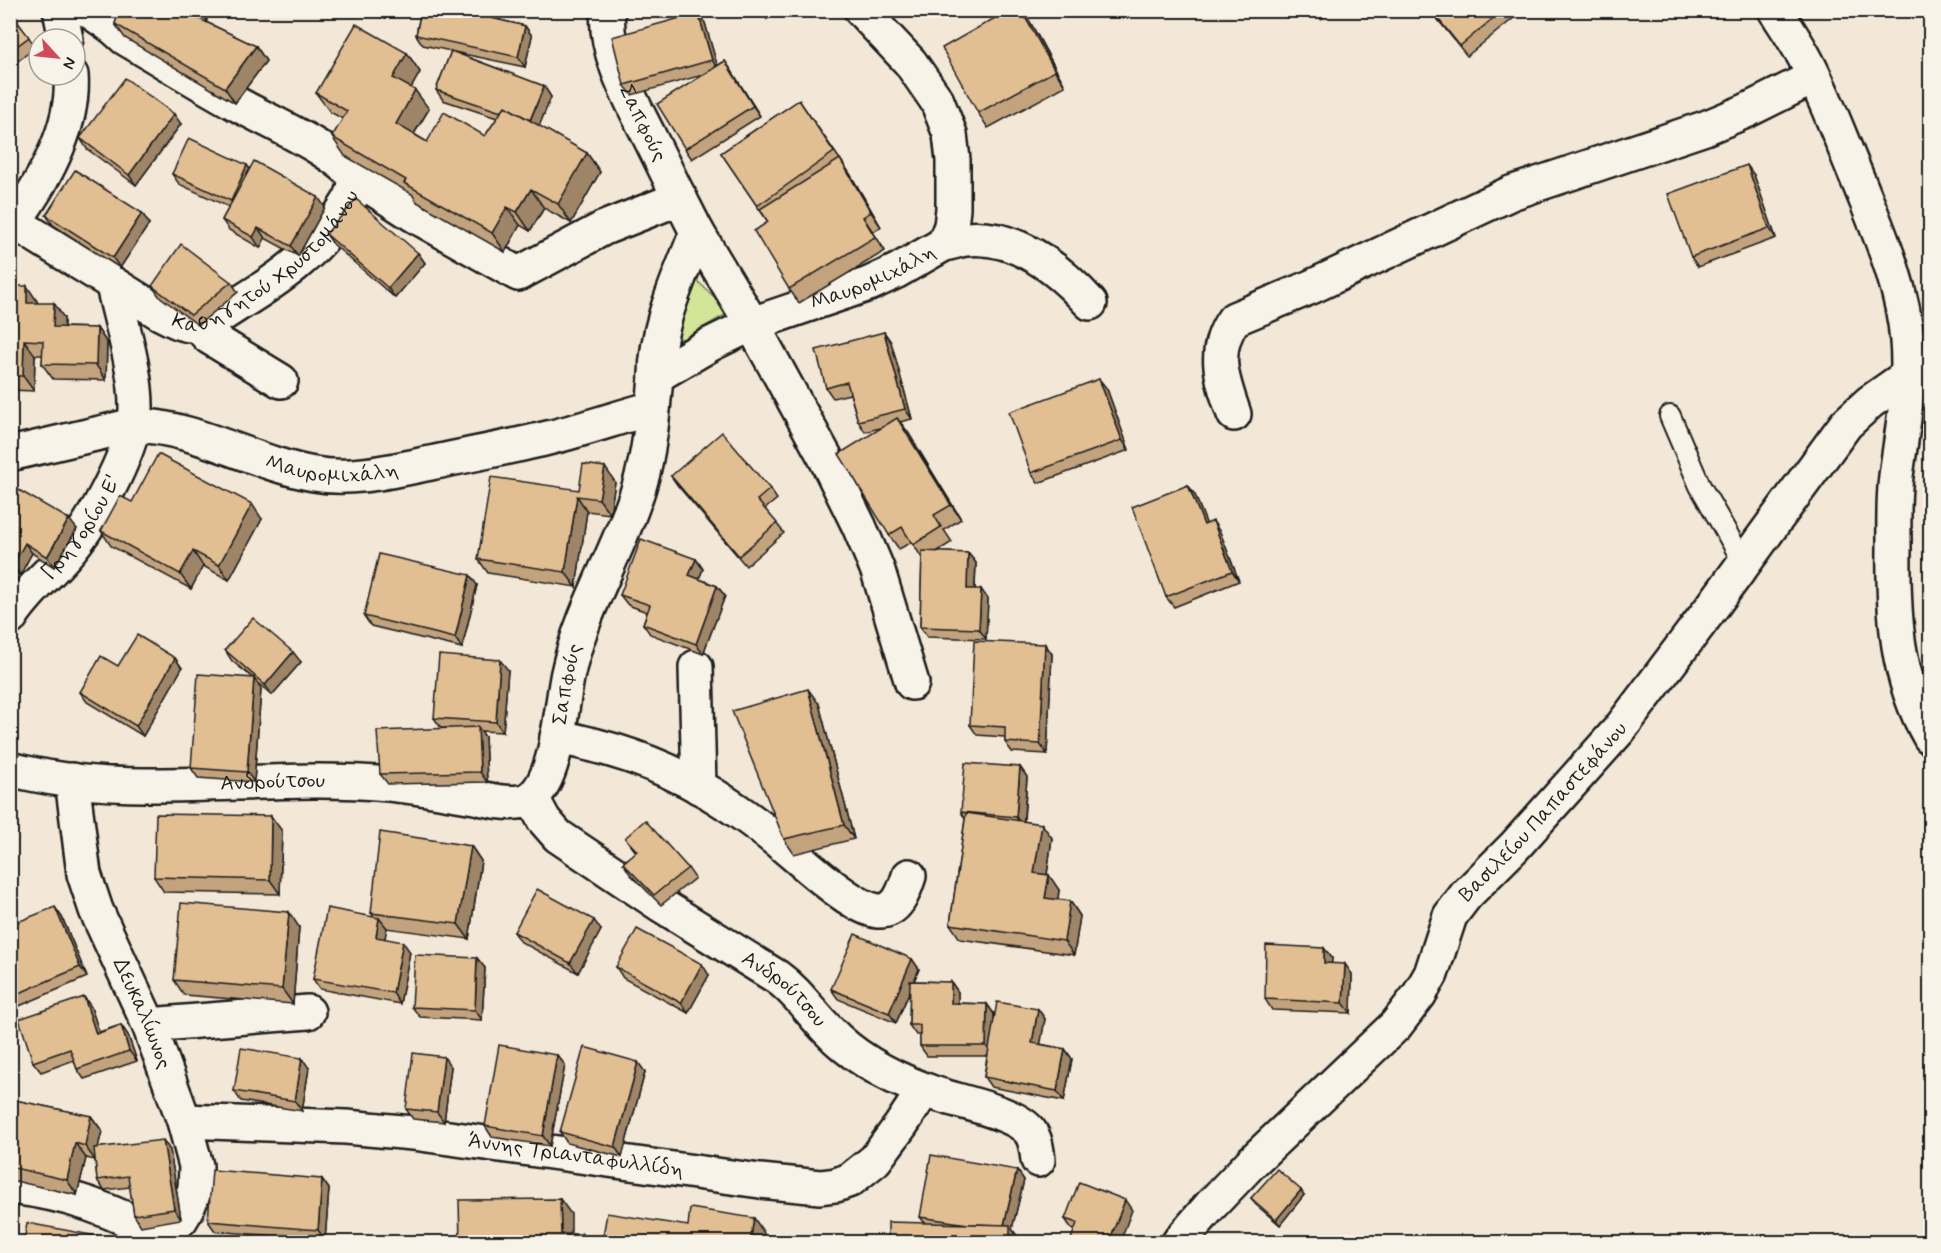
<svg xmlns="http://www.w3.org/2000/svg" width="1941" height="1253" font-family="Mynerve,sans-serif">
  <rect width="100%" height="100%" fill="#f3e8d7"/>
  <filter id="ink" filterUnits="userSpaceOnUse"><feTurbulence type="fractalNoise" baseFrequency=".0167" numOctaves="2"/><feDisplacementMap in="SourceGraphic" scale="12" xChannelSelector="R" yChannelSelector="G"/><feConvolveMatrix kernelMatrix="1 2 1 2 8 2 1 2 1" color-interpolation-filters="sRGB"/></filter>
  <g filter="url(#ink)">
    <polygon fill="#d3e599" stroke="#78805a" stroke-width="1.5" points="693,277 728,310 725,315 683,339 678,338 674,322"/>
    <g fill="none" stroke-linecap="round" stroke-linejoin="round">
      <defs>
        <polyline id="service" points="1670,416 1700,486 1744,563"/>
        <g id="minor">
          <polyline points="60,10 66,39"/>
          <polyline points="88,10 114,28 122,10"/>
          <path d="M1775,10C1787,28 1799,46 1808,64C1828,103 1843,145 1860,185C1880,235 1903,287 1907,341C1911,386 1902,431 1896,476C1893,500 1894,524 1894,548C1893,615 1896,678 1930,737"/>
          <polyline points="355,177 414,215 518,274 604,228 680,198"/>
          <path d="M14,222C43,182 75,126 71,75"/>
          <path id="s1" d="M10,225L14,222L160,313C172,319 184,327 199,325C213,322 227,311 240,303C279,279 315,254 340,215C348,203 356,193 355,177C336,151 268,121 237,104C199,83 162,60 125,38L114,28"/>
          <polyline points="697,232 752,324 825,457 859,526 878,571 912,683"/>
          <path d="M944,244C951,243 959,240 966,239C1015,234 1059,269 1090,303"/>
          <polyline points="198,325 209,337 281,381"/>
          <path d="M1234,414C1222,380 1211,351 1234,319L1311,287L1511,193L1705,128L1746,111L1814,77"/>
          <path id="s2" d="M10,618C28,589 56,569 76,542C98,514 134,446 136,410C137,372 121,323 113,285"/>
          <polyline points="696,667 699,787"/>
          <path d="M557,737C617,748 675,769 726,803C743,814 759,826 774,838C798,856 850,908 878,911C898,912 904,891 909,876"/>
          <path id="s3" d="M10,769C134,802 264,772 389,784C418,787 447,792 475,797C489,800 505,804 519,802C523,802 529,800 532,797C558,777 561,704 568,673C582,608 620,550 639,487C650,451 653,413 656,376L709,345L752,324L869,284L897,271L944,244L951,226L953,209V160L950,134L937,101L910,62L861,10"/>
          <path id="s4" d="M72,780L84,874L96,910L149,1025L184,1121L196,1166L195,1189L187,1209L181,1219L156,1242"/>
          <path id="s5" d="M532,798L544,820L558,836L661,905L777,977C798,992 810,1012 828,1030C854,1058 890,1077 925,1090C951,1101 1017,1111 1031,1133C1036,1141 1037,1151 1038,1160"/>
          <polyline points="149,1025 308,1012"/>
          <path id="s6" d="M184,1121L346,1127L413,1133L760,1181L820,1187L836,1185L850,1180L875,1160L901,1125L924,1090"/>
          <path d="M10,1187C68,1193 112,1210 162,1237"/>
          <path id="s7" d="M1179,1242L1211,1205L1253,1161L1396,1025L1419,995L1431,974L1450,916L1466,895L1514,847L1619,730L1712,607L1846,424L1870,402L1907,376"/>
        </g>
        <g id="tertiary">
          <path id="s8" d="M608,10C603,53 633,103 651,140C666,171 681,201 697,232C679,279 656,325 656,376"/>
          <path id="s9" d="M10,454L134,425C197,427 252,463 314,474C352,481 394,470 431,463C472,454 512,447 552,437C586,429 619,417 653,408"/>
        </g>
      </defs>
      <use href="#service" stroke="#1c1c1c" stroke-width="24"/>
      <use href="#minor" stroke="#1c1c1c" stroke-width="38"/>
      <use href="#tertiary" stroke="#1c1c1c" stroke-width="38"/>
      <use href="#service" stroke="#f7f3e8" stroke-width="20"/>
      <use href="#minor" stroke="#f7f3e8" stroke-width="33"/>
      <use href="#tertiary" stroke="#f7f3e8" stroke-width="33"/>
    </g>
    <g fill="#c2a37e" stroke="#1c1c1c" stroke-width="1.5">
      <polygon points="119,10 200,10 207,20 206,22 256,46 266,61 235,103 125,38 115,24"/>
      <polygon points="237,10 257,10 257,13"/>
      <polygon points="421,10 502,10 500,20 525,26 532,36 525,67 454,52 544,86 551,97 539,126 587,153 600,172 571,223 544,208 530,231 520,225 505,252 417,202 412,194 345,156 332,137 343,119 330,112 316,93 407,53 420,72 411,88 429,109 414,134 427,142 485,136 497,118 443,100 436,90 451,51 423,45 416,35"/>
      <polygon points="758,10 774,10 767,19"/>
      <polygon points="1009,10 1022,10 1029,20 1065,86 988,128 978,113"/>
      <polygon points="1311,10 1328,10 1321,19"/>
      <polygon points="1430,10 1510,10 1515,17 1467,56"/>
      <polygon points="10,12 36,47 10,67"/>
      <polygon points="705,23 717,66 725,61 760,116 692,159 685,149 702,75 632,95 624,85"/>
      <polygon points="799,100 850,174 881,227 873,232 885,251 799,303 789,289 768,222 721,153"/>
      <polygon points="181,124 136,185 87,149 80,138"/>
      <polygon points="250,169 325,207 298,256 265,238 260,248 229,230 222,220 229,207 179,184 172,174"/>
      <polygon points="1754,175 1776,238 1698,267 1691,257"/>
      <polygon points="10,183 16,191 10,195"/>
      <polygon points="142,213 149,224 120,268 53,225 46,215"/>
      <polygon points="326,234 418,253 425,263 395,298 333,244"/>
      <polygon points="231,282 238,292 198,325 159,296 152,286"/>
      <polygon points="10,286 37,301 37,303 64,318 64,327 97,328 107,343 106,380 53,379 42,364 43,355 35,355 34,391 10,390"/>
      <polygon points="884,332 891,342 912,419 900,422 961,519 944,530 952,542 936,552 968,553 976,563 975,589 988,599 986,639 927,637 920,627 922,558 912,542 899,549 889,535 883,427 865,432 858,421 850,394 833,398 826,388"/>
      <polygon points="1099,379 1107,389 1129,450 1038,483 1031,473"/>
      <polygon points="671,476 770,489 777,499 765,509 784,533 746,566 678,486"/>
      <polygon points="615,482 610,514 587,511 576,587 488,573 478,559 579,490"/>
      <polygon points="10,485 77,529 54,567 32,553 20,575 10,570"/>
      <polygon points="1188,485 1195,495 1206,524 1220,532 1239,581 1174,607 1166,597"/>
      <polygon points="262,519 229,580 203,566 191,589 111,546 101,531"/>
      <polygon points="696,559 703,569 699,579 717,586 725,596 703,654 650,634 643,624 647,612 628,605 620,595"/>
      <polygon points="477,585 462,648 371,626 364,616"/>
      <polygon points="1045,644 1052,654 1047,754 1012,752 1005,742 1005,737 977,735 970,725"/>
      <polygon points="225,650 301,662 272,695 255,681 261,689 254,782 198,778 191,768 253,678 232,661"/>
      <polygon points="175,658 182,668 143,736 87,702 80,692"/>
      <polygon points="508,670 503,732 481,731 485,737 487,782 388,784 380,774 447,728 441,728 434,718"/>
      <polygon points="819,704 854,839 794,854 784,839"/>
      <polygon points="1020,767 1027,777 1024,821 1052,838 1047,875 1059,890 1058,899 1070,901 1080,916 1074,955 960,939 950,924 965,819 961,812"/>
      <polygon points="282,831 280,894 164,892 154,877"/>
      <polygon points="625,838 688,868 695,878 661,905 630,874 623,863 636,852"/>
      <polygon points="471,846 481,861 469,939 386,928 385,939 410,952 400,1004 320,989 313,979 374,917 371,913"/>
      <polygon points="62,917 87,977 10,1010 10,925"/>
      <polygon points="299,927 293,1004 184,995 174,980"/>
      <polygon points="601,930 578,973 521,942 514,932"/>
      <polygon points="1324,948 1332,958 1331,963 1352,974 1351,1013 1272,1010 1265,999"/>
      <polygon points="477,958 485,968 482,1020 420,1017 412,1007"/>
      <polygon points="912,959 919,969 914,981 951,982 958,992 958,1003 987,1004 994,1014 994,1021 1038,1009 1045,1019 1040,1044 1065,1049 1072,1059 1064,1101 991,1087 984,1077 987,1056 927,1056 920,1046 920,1035 916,1035 909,1025 910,991 896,1023 838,999 831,989"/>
      <polygon points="616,967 709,975 688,1013 623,978"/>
      <polygon points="84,997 91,1007 99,1032 121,1025 128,1035 137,1061 84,1079 77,1069 74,1060 41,1072 33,1062"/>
      <polygon points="557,1055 565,1065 550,1146 492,1137 485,1126"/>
      <polygon points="451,1067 444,1122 413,1119 406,1109"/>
      <polygon points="309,1068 302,1111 241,1101 234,1091"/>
      <polygon points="645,1072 622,1157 567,1143 560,1132"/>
      <polygon points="10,1099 91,1116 102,1131 98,1147 170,1150 181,1219 141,1226 134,1215 130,1187 104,1190 97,1180 95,1160 86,1158 77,1195 10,1180"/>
      <polygon points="1017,1170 1024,1180 1012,1229 1020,1240 925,1223 920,1217"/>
      <polygon points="322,1179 329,1189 325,1240 215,1231 208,1221"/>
      <polygon points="1304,1195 1280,1225 1255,1204 1251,1198"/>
      <polygon points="1132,1210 1075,1230 1072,1229 1065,1219"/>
    </g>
    <g fill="#9e8567" stroke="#1c1c1c" stroke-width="1.5">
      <polygon points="194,10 200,10 207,20 202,30 191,15"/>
      <polygon points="493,10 502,10 498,28 491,18"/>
      <polygon points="762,10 774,10 767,19"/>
      <polygon points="1021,10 1029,20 1065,86 1055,71"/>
      <polygon points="1320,10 1328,10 1321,19 1318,14"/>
      <polygon points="698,13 705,23 719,71 712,60"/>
      <polygon points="525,26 532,36 525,67 518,57"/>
      <polygon points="256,46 266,61 235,103 225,88"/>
      <polygon points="407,53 420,72 406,97 393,78"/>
      <polygon points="725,61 732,71 760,116 753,106"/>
      <polygon points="544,86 551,97 537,131 530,121"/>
      <polygon points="415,90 429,109 409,142 396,124"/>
      <polygon points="174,114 181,124 136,185 129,175"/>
      <polygon points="587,153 600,172 571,223 558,204"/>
      <polygon points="840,159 850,174 881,227 871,212"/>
      <polygon points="247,165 254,175 238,211 231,201"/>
      <polygon points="1747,165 1754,175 1776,238 1769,228"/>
      <polygon points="531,189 544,208 530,231 517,212"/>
      <polygon points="318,197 325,207 298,256 291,246"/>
      <polygon points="507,207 520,225 505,252 492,233"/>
      <polygon points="142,213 149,224 120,268 113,258"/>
      <polygon points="863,217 873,232 885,251 875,237"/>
      <polygon points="258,228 265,238 260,248 253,237"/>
      <polygon points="418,253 425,263 395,298 388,288"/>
      <polygon points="27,286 37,301 37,317 27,303"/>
      <polygon points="54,303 64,318 64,342 53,327"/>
      <polygon points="97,328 107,343 106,380 96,365"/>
      <polygon points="884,332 891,342 912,419 905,409"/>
      <polygon points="24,340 35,355 34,391 23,376"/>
      <polygon points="1099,379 1107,389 1129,450 1122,440"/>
      <polygon points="897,418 908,432 961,519 951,505"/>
      <polygon points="605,467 615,482 610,514 599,499"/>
      <polygon points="1188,485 1195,495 1211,535 1204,525"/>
      <polygon points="577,496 587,511 576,587 565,572"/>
      <polygon points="252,504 262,519 229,580 219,565"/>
      <polygon points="69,519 77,529 54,567 47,557"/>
      <polygon points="1213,521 1220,532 1239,581 1232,571"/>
      <polygon points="25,543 32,553 20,575 13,565"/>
      <polygon points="193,551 203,566 191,589 180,574"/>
      <polygon points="968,553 976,563 974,599 967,589"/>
      <polygon points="696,559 703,569 696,586 689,575"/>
      <polygon points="470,575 477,585 462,648 455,638"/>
      <polygon points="717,586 725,596 703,654 696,644"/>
      <polygon points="981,589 988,599 986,639 979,629"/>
      <polygon points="1045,644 1052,654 1047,754 1040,744"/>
      <polygon points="293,652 301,662 272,695 265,685"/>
      <polygon points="175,658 182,668 143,736 136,726"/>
      <polygon points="500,660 508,670 503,732 496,722"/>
      <polygon points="254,678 261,689 254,782 247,772"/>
      <polygon points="808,689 819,704 854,839 844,825"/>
      <polygon points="478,727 485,737 487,782 480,772"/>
      <polygon points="1020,767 1027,777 1023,827 1016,817"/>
      <polygon points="271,816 282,831 280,894 270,880"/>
      <polygon points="1042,824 1052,838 1045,888 1034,873"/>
      <polygon points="471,846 481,861 469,939 458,924"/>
      <polygon points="1049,875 1059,890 1056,912 1045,898"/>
      <polygon points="1070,901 1080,916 1074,955 1064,941"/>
      <polygon points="55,907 62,917 87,977 80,967"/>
      <polygon points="289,912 299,927 293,1004 282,989"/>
      <polygon points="379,918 387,928 383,948 376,937"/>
      <polygon points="594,920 601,930 578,973 570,963"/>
      <polygon points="403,942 410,952 400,1004 393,993"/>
      <polygon points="1324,948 1332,958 1331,973 1324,963"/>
      <polygon points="477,958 485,968 482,1020 475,1010"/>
      <polygon points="912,959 919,969 896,1023 889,1013"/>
      <polygon points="702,964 709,975 688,1013 681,1003"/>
      <polygon points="1345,964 1352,974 1351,1013 1343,1003"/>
      <polygon points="951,982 958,992 958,1013 951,1003"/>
      <polygon points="84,997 91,1007 103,1044 96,1034"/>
      <polygon points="987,1004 994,1014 993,1056 986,1046"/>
      <polygon points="1038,1009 1045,1019 1039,1053 1032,1043"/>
      <polygon points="121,1025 128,1035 137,1061 129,1051"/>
      <polygon points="1065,1049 1072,1059 1064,1101 1057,1091"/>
      <polygon points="557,1055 565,1065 550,1146 543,1136"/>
      <polygon points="444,1057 451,1067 444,1122 437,1112"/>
      <polygon points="302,1058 309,1068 302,1111 295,1101"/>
      <polygon points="638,1062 645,1072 622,1157 615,1147"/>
      <polygon points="91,1116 102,1131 95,1160 85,1146"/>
      <polygon points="163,1140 170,1150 181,1219 174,1209"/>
      <polygon points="75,1143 86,1158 77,1195 67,1180"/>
      <polygon points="1017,1170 1024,1180 1012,1229 1020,1240 1020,1242 1010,1242 1003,1230"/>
      <polygon points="322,1179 329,1189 325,1240 318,1230"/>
      <polygon points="1301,1190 1304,1195 1280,1225 1276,1220"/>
      <polygon points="560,1199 571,1214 571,1242 561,1234"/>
      <polygon points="1125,1200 1132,1210 1120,1242 1109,1242"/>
      <polygon points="754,1218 764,1233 762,1242 750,1242"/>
      <polygon points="582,1234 587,1242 582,1242"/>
      <polygon points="97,1236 102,1242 96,1242"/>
    </g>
    <g fill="#e2be93" stroke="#1c1c1c" stroke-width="1.5">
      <polygon points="119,10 194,10 191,15 256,46 225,88 115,24"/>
      <polygon points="421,10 493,10 491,18 525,26 518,57 416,35"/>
      <polygon points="1009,10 1021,10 1055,71 978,113 942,48"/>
      <polygon points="1431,10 1503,10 1460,46"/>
      <polygon points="10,12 29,37 10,51"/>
      <polygon points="698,13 712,60 624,85 612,37"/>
      <polygon points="356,24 407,53 393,78 415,90 396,124 427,142 444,112 485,136 505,106 587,153 558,204 531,189 517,212 507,207 492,233 404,183 406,180 332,137 347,111 316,93"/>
      <polygon points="451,51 544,86 530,120 505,106 501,112 436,90"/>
      <polygon points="725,61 753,106 685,149 657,104"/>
      <polygon points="125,78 174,114 129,175 80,138"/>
      <polygon points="799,100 834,152 757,206 721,153"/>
      <polygon points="189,138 247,165 231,201 172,174"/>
      <polygon points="840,159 871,212 863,217 875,237 789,289 754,231 768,222 760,209"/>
      <polygon points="254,161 318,197 291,246 258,228 253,237 222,220"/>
      <polygon points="1747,165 1769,228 1691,257 1668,194"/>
      <polygon points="75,170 142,213 113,258 46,215"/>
      <polygon points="356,199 418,253 388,288 326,234"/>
      <polygon points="181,244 231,282 191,315 152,286"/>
      <polygon points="10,286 27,286 27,303 54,303 53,327 97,328 96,365 42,364 43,341 24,340 23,376 10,376"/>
      <polygon points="884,332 905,409 858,421 847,382 826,388 816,350"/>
      <polygon points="1099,379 1122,440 1031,473 1009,412"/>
      <polygon points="897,418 951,505 934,515 941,527 913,545 902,527 889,535 839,454"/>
      <polygon points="722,432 770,489 757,500 777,523 739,556 671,476"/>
      <polygon points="158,454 252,504 219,565 193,551 180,574 101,531 120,496 132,502"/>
      <polygon points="583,464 605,467 599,499 577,496 565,572 478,559 491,477 579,490"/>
      <polygon points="10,485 69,519 47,557 25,543 13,565 10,563"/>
      <polygon points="1188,485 1204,525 1213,521 1232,571 1166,597 1132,507"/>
      <polygon points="641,539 696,559 689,575 717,586 696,644 643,624 650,605 620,595"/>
      <polygon points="922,551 968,553 967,589 981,589 979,629 920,627"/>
      <polygon points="379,554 470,575 455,638 364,616"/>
      <polygon points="253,618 293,652 265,685 225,650"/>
      <polygon points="137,635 175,658 136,726 80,692 101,656 118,666"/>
      <polygon points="974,641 1045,644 1040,744 1005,742 1005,727 970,725"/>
      <polygon points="439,655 500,660 496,722 434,718"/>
      <polygon points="198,674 254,678 247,772 191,768"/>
      <polygon points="808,689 844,825 784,839 732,711"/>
      <polygon points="478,727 480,772 380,774 377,731"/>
      <polygon points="965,763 1020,767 1016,817 961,812"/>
      <polygon points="966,813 1042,824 1034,873 1049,875 1045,898 1070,901 1064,941 950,924"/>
      <polygon points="156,814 271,816 270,880 154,877"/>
      <polygon points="645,820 688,868 654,895 623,863 637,851 625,838"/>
      <polygon points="380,832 471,846 458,924 371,913"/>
      <polygon points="537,889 594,920 570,963 514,932"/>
      <polygon points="181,903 289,912 282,989 174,980"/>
      <polygon points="55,907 80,967 10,997 10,925"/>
      <polygon points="327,908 379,918 376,937 403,942 393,993 313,979"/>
      <polygon points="637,929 702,964 681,1003 616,967"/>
      <polygon points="855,934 912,959 889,1013 831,989"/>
      <polygon points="1266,945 1324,948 1324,963 1345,964 1343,1003 1265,999"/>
      <polygon points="415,955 477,958 475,1010 412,1007"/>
      <polygon points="910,981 951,982 951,1003 987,1004 986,1046 920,1046 920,1025 909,1025"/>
      <polygon points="84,997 96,1034 121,1025 129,1051 77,1069 70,1049 33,1062 19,1019"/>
      <polygon points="997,1002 1038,1009 1032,1043 1065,1049 1057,1091 984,1077"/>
      <polygon points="499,1045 557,1055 543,1136 485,1126"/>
      <polygon points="584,1047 638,1062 615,1147 560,1132"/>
      <polygon points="241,1048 302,1058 295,1101 234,1091"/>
      <polygon points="413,1053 444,1057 437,1112 406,1109"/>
      <polygon points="10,1099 91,1116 85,1146 75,1143 67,1180 10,1167"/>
      <polygon points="163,1140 174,1209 134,1215 128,1176 97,1180 94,1148"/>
      <polygon points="931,1155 1017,1170 1004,1225 968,1224 920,1217"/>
      <polygon points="1277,1169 1301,1190 1276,1220 1251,1198"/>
      <polygon points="212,1170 322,1179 318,1230 208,1221"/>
      <polygon points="1079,1182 1125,1200 1109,1242 1070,1242 1077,1223 1065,1219"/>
      <polygon points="560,1199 561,1234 582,1234 582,1242 460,1242 459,1200"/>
      <polygon points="690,1208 754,1218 750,1242 602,1242 607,1213 688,1226"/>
      <polygon points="888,1222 1010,1225 1010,1242 888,1242"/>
      <polygon points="27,1223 97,1236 96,1242 24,1242"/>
    </g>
  </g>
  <g text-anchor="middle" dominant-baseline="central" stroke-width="4.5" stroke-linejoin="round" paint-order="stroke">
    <g font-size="21" fill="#1c1c1c" stroke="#f7f3e8">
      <text stroke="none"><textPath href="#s8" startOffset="120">Σαπφούς</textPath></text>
      <text stroke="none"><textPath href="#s1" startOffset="309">Καθηγητού Χρυστομάνου</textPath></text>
      <text stroke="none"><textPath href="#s3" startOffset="1208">Μαυρομιχάλη</textPath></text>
      <text stroke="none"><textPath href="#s9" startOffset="332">Μαυρομιχάλη</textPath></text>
      <text stroke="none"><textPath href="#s2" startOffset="116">Γρηγορίου Ε'</textPath></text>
      <text stroke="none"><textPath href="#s3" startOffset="646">Σαπφούς</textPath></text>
      <text stroke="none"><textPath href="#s3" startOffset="264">Ανδρούτσου</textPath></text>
      <text stroke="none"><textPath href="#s7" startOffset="570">Βασιλείου Παπαστεφάνου</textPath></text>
      <text stroke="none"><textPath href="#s5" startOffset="320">Ανδρούτσου</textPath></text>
      <text stroke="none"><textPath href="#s4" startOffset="246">Δευκαλίωνος</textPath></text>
      <text stroke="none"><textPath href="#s6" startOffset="394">Άννης Τριανταφυλλίδη</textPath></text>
    </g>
  </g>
  <rect width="1941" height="1253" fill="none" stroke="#f7f3e8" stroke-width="36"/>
  <rect x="18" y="18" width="1905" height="1217" fill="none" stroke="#1c1c1c" stroke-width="2" filter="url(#ink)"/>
  <g transform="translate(57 57) rotate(117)"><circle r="28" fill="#f7f3e8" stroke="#9f9d96" stroke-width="1.5"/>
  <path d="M0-4.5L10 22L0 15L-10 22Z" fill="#d1495b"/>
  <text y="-9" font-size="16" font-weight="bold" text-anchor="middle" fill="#1c1c1c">N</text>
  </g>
</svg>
